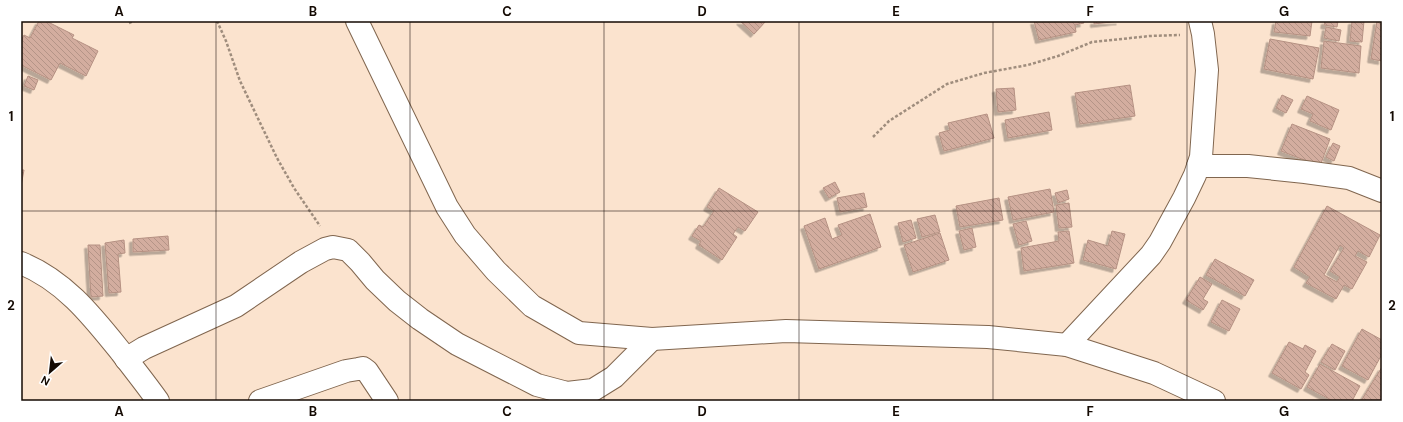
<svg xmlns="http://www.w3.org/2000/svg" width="1403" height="422" font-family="'DM Sans',sans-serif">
  <defs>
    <pattern id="building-back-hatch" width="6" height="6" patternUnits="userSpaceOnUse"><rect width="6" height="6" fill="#d3ad9f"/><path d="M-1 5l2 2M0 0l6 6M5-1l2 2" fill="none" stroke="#b49487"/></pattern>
    <filter id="shadow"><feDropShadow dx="-3.5" dy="3.5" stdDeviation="0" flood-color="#0004"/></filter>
  </defs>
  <rect width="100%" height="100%" fill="#fbe3ce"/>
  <g fill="url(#building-back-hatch)" stroke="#b59183" fill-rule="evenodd" filter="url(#shadow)">
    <polygon points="39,21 46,21 74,35 72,38 98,51 86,76 60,63 51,80 21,65 21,41 24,35 30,38"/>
    <polygon points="740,21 766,21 754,34"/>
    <polygon points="1034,21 1083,21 1084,23 1075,25 1076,32 1039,40"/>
    <polygon points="1094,21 1120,21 1094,24"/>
    <polygon points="1276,21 1312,21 1310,36 1274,32"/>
    <polygon points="1325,21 1338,21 1337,27 1324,25"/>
    <polygon points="1352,21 1364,21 1362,42 1350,41"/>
    <polygon points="1377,21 1382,21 1382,61 1371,59"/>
    <polygon points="1326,27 1341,30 1339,41 1324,38"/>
    <polygon points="1270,39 1319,48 1313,79 1264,69"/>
    <polygon points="1324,41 1361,46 1359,73 1321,68"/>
    <polygon points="28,76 38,80 34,90 24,86"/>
    <polygon points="1130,85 1135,116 1080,124 1075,93"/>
    <polygon points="1014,88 1016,110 998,112 996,89"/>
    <polygon points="1282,95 1293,100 1286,113 1276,108"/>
    <polygon points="1307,96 1339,110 1331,130 1310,121 1313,114 1301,109"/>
    <polygon points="1049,112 1052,130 1008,138 1005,120"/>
    <polygon points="987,114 994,138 944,151 939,133 950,130 948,123"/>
    <polygon points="1292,124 1330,139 1320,166 1281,151"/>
    <polygon points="1333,143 1340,146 1334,161 1326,157"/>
    <polygon points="21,170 24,170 21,186"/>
    <polygon points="835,182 840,192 829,198 823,188"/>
    <polygon points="719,188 758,212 745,231 738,227 733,234 737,237 722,260 699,245 701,241 692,236 699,225 703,227 714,211 707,207"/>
    <polygon points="1050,189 1054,212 1013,220 1008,197"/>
    <polygon points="1067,190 1069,199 1058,203 1055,193"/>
    <polygon points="864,193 867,207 840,212 837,198"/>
    <polygon points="999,198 1003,220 960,227 956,206"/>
    <polygon points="1069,203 1072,227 1059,228 1056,205"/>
    <path d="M1327,206L1380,235L1369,257L1358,251L1355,256L1367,262L1352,289L1344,285L1336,299L1306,283L1310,277L1294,267ZM1340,245L1344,248L1330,271L1340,277L1337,282L1324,275Z"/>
    <polygon points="870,214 881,247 819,269 804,226 825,218 832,239 842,235 838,225"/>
    <polygon points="935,215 940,232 922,237 917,219"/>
    <polygon points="911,220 916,238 903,242 898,223"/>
    <polygon points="1026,221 1032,241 1019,245 1013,224"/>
    <polygon points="972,228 976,247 964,250 959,231"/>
    <polygon points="1069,231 1074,263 1024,271 1021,248 1059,241 1058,232"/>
    <polygon points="1112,231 1125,234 1116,269 1083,260 1088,240 1108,246"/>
    <polygon points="940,233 949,260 913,272 904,245"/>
    <polygon points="168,236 169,250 133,252 133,239"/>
    <polygon points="124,240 125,253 118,254 121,292 109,293 105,243"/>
    <polygon points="88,245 100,245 103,296 91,297"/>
    <polygon points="1215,259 1254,280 1245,296 1206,275"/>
    <polygon points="1200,277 1212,284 1203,299 1208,302 1203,310 1186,300"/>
    <polygon points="1222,300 1240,309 1229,331 1211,322"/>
    <polygon points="1362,329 1382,340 1382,354 1368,380 1342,366"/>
    <polygon points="1289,342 1303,349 1305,345 1316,351 1305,372 1309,375 1301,389 1272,373"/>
    <polygon points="1332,344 1345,351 1335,370 1321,362"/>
    <polygon points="1320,364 1360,386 1352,401 1333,401 1307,387"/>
    <polygon points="1382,367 1382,401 1361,401"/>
  </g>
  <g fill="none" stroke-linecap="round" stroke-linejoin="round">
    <defs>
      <g id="minor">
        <polyline points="1198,166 1248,166 1305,172 1349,178 1382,191"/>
        <path d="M21,263C65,281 92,316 121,352C133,368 146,384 158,401"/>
        <polyline points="1067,345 1151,255 1160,242 1184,198 1195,175 1201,157 1207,70 1203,34 1200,21"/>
        <polyline points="126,359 144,348 236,306 301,262 325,249 333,247 348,250 360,262 375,280 397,301 420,319 457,344 537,385 567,393 593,390 614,377 652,339"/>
        <polyline points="260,401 346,371 358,369 363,368 367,371 387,401"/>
      </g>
      <polyline id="secondary" points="357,21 447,207 465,235 496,271 532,306 579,333 652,339 786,331 988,337 1067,345 1154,373 1214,401"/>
    </defs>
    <use href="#minor" stroke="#80664f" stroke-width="24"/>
    <use href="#secondary" stroke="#80664f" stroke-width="24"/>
    <g stroke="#9f8d7d" stroke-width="2.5" stroke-dasharray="3 2" stroke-linecap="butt">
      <polyline points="217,21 226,41 240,81 277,158 294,188 320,226"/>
      <polyline points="129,23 134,21"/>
      <polyline points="873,137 889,121 947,84 984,73 1028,65 1058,56 1092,42 1150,36 1180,35"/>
    </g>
    <use href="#minor" stroke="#fff" stroke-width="22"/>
    <use href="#secondary" stroke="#fff" stroke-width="22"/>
  </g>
  <path fill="none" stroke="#140a03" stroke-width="1" stroke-opacity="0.55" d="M216,21V401M410,21V401M604,21V401M799,21V401M993,21V401M1187,21V401M21,211H1382"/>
  <rect width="1403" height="422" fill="none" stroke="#ffffff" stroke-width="44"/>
  <g transform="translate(50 372) rotate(208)" stroke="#ffffff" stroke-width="3" paint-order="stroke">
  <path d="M0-3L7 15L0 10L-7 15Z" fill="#140a03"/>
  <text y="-6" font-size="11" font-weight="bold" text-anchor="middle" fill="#140a03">N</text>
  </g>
  <rect x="22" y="22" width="1359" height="378" fill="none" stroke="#140a03" stroke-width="1.5"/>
  <g font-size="13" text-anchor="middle" font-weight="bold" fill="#140a03">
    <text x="119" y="16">A</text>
    <text x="313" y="16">B</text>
    <text x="507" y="16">C</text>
    <text x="702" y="16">D</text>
    <text x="896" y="16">E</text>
    <text x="1090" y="16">F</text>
    <text x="1284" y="16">G</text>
    <text x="11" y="121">1</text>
    <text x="1392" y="121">1</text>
    <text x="11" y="310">2</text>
    <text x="1392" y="310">2</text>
    <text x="119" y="416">A</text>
    <text x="313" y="416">B</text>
    <text x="507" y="416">C</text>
    <text x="702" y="416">D</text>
    <text x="896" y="416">E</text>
    <text x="1090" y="416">F</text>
    <text x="1284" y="416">G</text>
  </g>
</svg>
